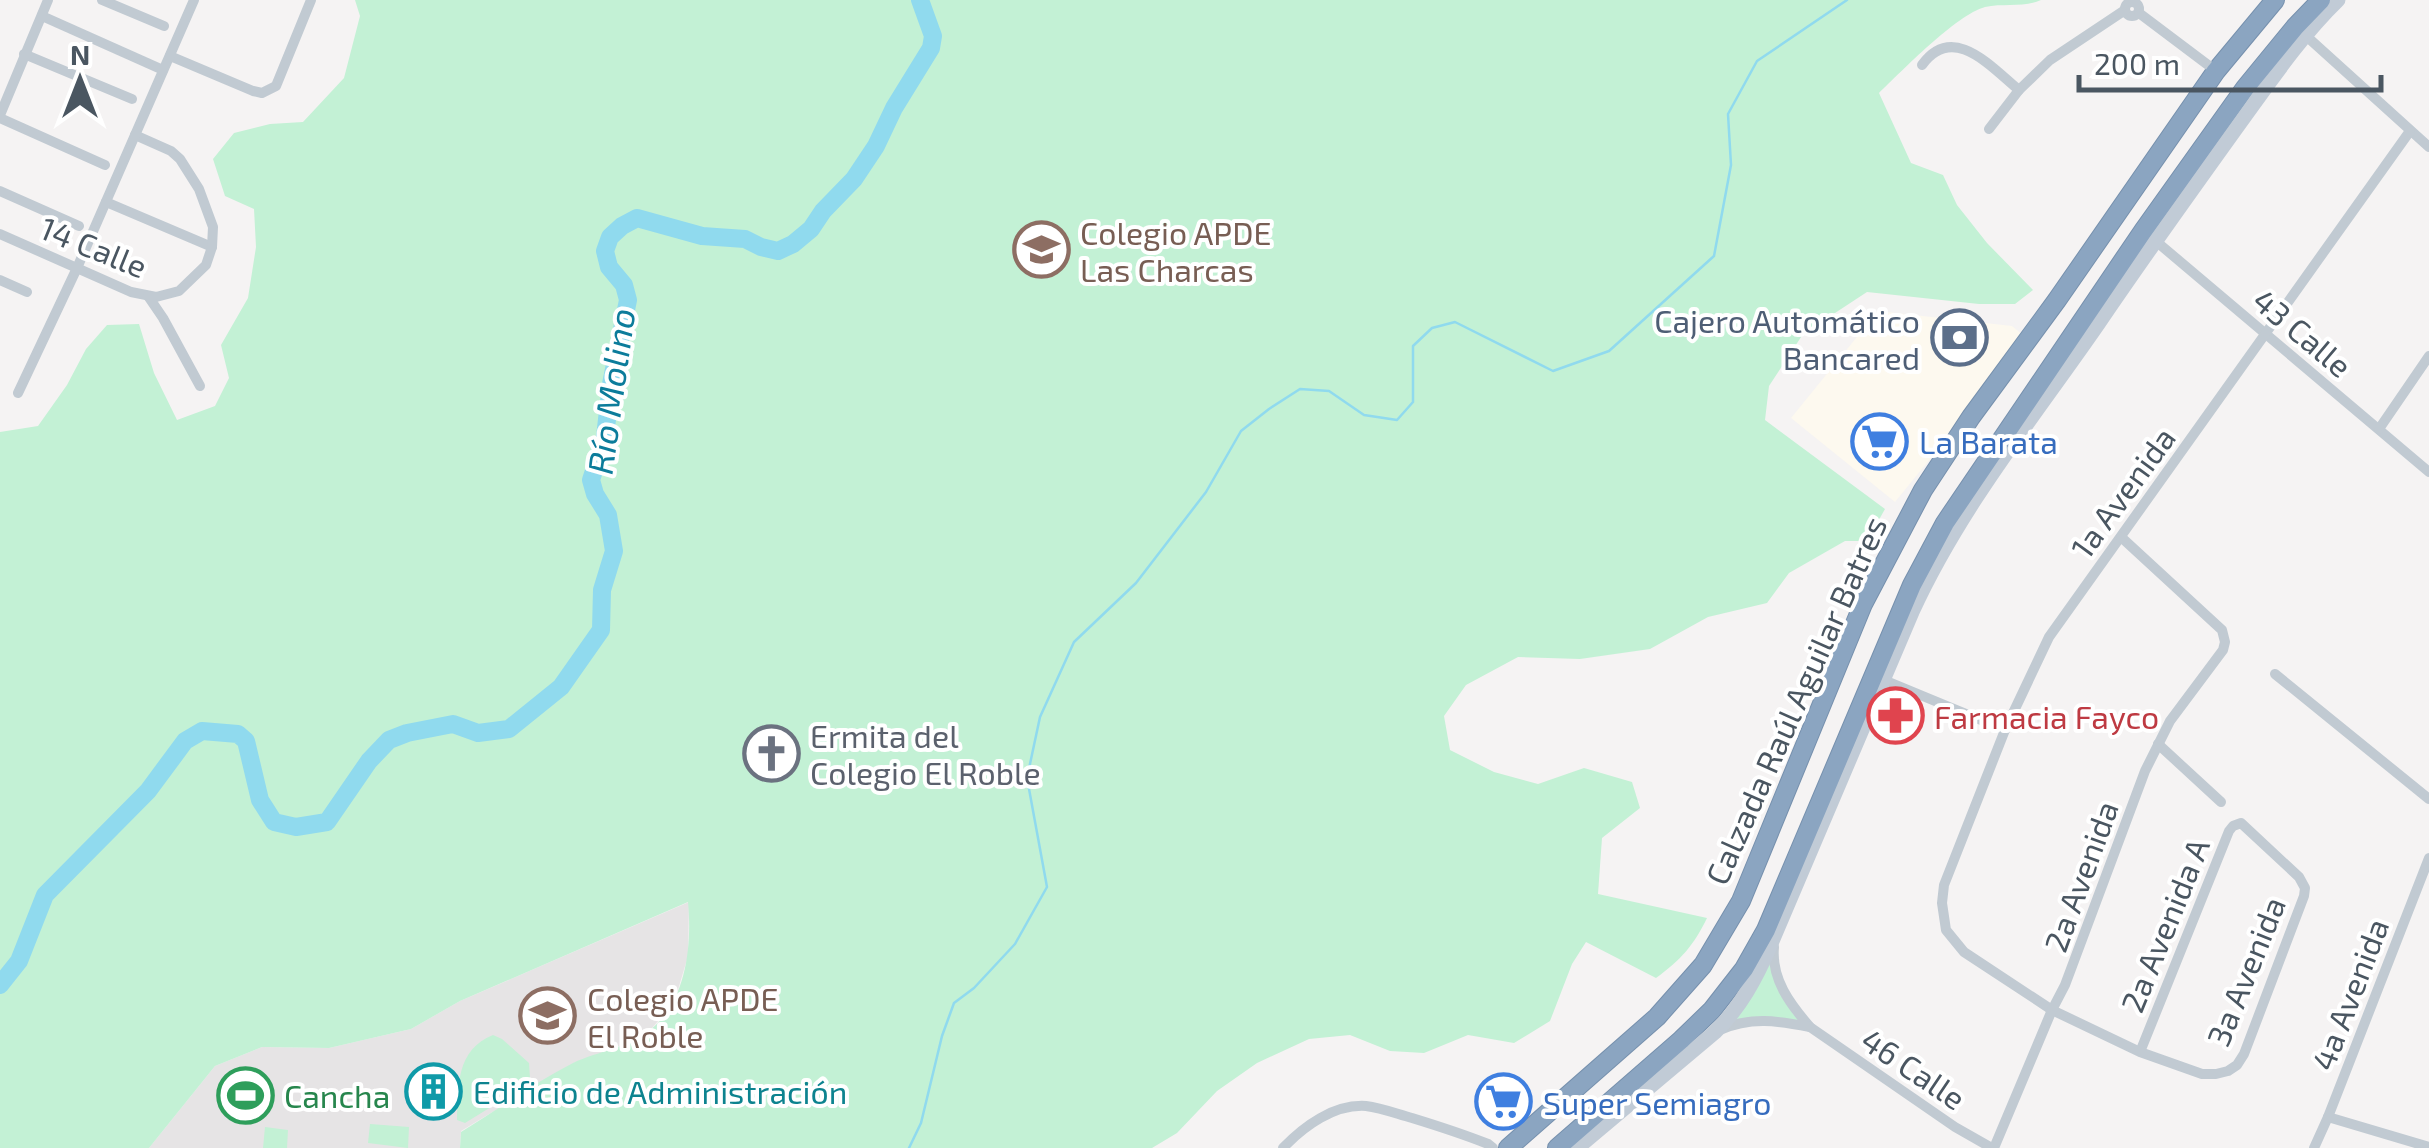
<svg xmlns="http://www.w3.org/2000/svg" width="2429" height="1148" font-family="'Exo 2',sans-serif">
  <rect width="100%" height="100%" fill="#f5f3f3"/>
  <polygon fill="#fdf9ef" points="1878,311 2012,326 2028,339 1895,502 1791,418"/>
  <polygon fill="#e6e4e5" points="689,902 688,956 674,1003 651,1029 627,1043 574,1063 461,1131 460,1148 149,1148 215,1066 262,1047 329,1048 411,1029 460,1001"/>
  <g fill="#c3f1d5">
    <path d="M355,0H2041C2024,8 2004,3 1985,7C1956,15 1902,71 1879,93L1911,163L1943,175L1957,205L1987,243L2033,290L2015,304H1979L1867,292L1803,334L1769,386L1765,420L1885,509L1867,541H1845L1789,573L1767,603L1708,617L1650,649L1580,659L1518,657L1466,685L1444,716L1450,750L1494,772L1538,784L1584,768L1632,782L1640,808L1602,838L1598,894L1707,918C1694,945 1681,960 1656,978L1586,942L1572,964L1550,1021L1514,1043L1468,1035L1424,1053L1390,1051L1350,1035L1309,1039L1257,1063L1217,1091L1177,1133L1152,1148H460L461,1132C498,1109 534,1083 573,1063C598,1051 628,1048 650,1030C687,1001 692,944 688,902L460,1001L411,1029L329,1048L262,1047L215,1066L149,1148H0V432L38,426L67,385L86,349L107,325L139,324L154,373L177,420L215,406L229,378L221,345L248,298L256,247L254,209L225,196L213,159L234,133L270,124L303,122L344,78L360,16Z"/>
    <polygon points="1771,957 1793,1014 1810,1027 1731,1023"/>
    <path d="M493,1035L502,1039L529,1063L530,1078L528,1084L465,1123L457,1120C458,1086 456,1050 493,1035Z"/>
    <polygon points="237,1077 256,1078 254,1113 235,1111"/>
    <polygon points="370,1124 409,1127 408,1148 368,1143"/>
    <polygon points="265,1127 288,1130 287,1148 263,1148"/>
  </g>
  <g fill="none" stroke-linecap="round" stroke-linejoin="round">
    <polyline stroke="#90daee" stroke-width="2.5" points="909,1148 921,1123 942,1036 954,1003 974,988 1015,944 1047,887 1027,778 1040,717 1074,642 1136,583 1206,492 1241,431 1269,409 1300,389 1329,391 1364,415 1397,420 1413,402 1413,346 1432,328 1455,322 1553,371 1609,351 1714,256 1731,165 1728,114 1757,61 1847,0"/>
    <polyline stroke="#90daee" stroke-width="18" points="0,985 19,961 45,895 148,791 185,741 202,731 238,734 246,741 260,800 274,822 296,827 327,822 369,761 389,740 407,733 453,724 478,733 509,729 561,687 601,630 602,590 614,551 608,515 595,494 591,480 605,437 611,384 628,300 624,285 609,267 605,251 610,237 622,226 637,218 702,236 745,239 761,247 778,251 793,244 811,229 823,211 854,179 876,146 894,108 931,48 933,36 920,0"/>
    <defs>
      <g id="highway">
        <polyline points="1508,1148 1657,1017 1703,965 1741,901 1863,604 1923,490 1971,417 2057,300 2216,71 2275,0"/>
        <polyline points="1557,1148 1681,1040 1712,1010 1744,969 1766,930 1912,585 1945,523 2143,231 2245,88 2295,27 2321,0"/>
      </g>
    </defs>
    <use href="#highway" stroke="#7690ad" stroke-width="20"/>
    <g stroke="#c1cad2" stroke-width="10">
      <polyline points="102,0 164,26"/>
      <circle cx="2132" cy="9" r="7"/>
      <polyline points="2139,13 2216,71"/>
      <polyline points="42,16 163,70"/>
      <polyline points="2304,34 2429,147"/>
      <polyline points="24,54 132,99"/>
      <polyline points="170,56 253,91 262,93 276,86 311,0"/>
      <path d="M1922,65C1953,22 1991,67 2019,90"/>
      <polyline points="0,115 48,0"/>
      <polyline points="0,118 105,165"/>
      <polyline points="1989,129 2019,90 2050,60 2125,10"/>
      <polyline points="0,191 79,226"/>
      <polyline points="106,202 212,247"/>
      <polyline points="0,234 131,292 156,297 179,291 206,265 212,247 213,227 199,189 180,159 171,151 135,135"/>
      <polyline points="2151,237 2429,472"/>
      <polyline points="0,280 27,292"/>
      <polyline points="148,296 163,318 200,386"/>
      <polyline points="18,393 77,268 194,0"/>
      <polyline points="2379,429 2429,356"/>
      <polyline points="2275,674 2429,799"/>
      <polyline points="1884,680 2005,730"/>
      <polyline points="2158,744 2221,802"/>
      <path d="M1774,947C1771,979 1790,1004 1810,1027L1955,1127L1992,1148"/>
      <path d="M1720,1030C1751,1016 1778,1021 1810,1027"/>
      <polyline points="2140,1052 2229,831 2233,826 2241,823 2299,877 2305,888 2304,896 2244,1054 2237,1065 2228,1071 2216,1074 2202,1074 2140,1052 2052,1010 1964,952 1946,930 1942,903 1944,885 2005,730 2049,637 2410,131"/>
      <polyline points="2328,1117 2429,1147"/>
      <path d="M1283,1148C1304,1126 1334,1104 1366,1106C1382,1108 1397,1114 1412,1118C1438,1126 1463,1134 1488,1144L1493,1148"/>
      <polyline points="1994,1148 2052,1010 2065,985 2145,771 2170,721 2223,650 2225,642 2222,630 2121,537"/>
      <polyline points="2314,1148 2328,1117 2429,858"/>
    </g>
    <path stroke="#c1cbd6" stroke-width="15" d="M1577,1148L1715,1032C1740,1008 1756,978 1770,946L1912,612C1960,507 2033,418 2098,324C2142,259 2188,195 2234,131C2267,86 2298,39 2338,0"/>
    <use href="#highway" stroke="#8ba5c1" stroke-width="18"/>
  </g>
  <defs>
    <symbol id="school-ring" viewBox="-11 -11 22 22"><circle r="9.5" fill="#fff" stroke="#8d6e63" stroke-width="1.5"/><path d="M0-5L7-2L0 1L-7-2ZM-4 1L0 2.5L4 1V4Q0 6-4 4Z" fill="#8d6e63"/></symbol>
    <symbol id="bank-ring" viewBox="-11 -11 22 22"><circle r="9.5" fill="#fff" stroke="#5c6f8a" stroke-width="1.5"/><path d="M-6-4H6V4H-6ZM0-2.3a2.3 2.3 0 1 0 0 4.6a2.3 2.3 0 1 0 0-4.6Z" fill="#5c6f8a"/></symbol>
    <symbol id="supermarket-ring" viewBox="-11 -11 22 22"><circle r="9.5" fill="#fff" stroke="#3f7fe0" stroke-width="1.5"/><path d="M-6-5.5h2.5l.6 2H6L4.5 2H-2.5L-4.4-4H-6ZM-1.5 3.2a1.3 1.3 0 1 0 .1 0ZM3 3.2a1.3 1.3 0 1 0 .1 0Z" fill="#3f7fe0"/></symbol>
    <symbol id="pharmacy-ring" viewBox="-11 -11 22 22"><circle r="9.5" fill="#fff" stroke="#e0444e" stroke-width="1.5"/><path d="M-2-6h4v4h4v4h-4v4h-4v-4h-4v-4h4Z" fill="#e0444e"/></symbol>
    <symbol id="church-ring" viewBox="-11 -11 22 22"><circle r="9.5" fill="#fff" stroke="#6b7280" stroke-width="1.5"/><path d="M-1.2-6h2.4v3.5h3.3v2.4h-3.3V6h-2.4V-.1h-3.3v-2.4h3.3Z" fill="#6b7280"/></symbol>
    <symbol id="building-ring" viewBox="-11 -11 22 22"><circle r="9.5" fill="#fff" stroke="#0f9aa8" stroke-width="1.5"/><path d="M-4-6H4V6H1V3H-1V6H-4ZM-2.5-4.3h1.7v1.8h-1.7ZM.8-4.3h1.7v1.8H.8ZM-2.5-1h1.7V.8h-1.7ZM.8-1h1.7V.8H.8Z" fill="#0f9aa8"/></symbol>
    <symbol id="stadium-ring" viewBox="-11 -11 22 22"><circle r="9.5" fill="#fff" stroke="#2e9e5b" stroke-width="1.5"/><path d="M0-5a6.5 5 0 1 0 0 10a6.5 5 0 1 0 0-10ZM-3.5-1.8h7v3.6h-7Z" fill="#2e9e5b"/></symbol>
  </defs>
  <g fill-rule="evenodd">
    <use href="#school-ring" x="1010" y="218" width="63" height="63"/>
    <use href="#bank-ring" x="1928" y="306" width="63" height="63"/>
    <use href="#supermarket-ring" x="1848" y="410" width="63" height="63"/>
    <use href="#pharmacy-ring" x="1864" y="684" width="63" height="63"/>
    <use href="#church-ring" x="740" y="722" width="63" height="63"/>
    <use href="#school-ring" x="516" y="984" width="63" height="63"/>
    <use href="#building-ring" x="402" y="1060" width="63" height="63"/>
    <use href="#stadium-ring" x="214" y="1064" width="63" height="63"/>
    <use href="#supermarket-ring" x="1472" y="1070" width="63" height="63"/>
  </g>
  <g text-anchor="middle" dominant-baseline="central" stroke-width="8" stroke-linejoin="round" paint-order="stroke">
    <g font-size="32" fill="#785e54" stroke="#fff" text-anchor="start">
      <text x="1080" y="232">Colegio APDE<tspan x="1080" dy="37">Las Charcas</tspan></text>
      <text x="587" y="998">Colegio APDE<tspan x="587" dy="37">El Roble</tspan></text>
    </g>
    <g font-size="32" fill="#4a5661" stroke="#fff">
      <text transform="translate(94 246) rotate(22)">14 Calle</text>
      <text transform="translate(2303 332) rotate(40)">43 Calle</text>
      <text transform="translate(2122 492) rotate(-54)">1a Avenida</text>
      <text transform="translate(1795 700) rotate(-66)">Calzada Raúl Aguilar Batres</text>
      <text transform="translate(2080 876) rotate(-70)">2a Avenida</text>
      <text transform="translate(2164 925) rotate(-68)">2a Avenida A</text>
      <text transform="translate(2245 971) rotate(-68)">3a Avenida</text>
      <text transform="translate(2349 994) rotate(-69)">4a Avenida</text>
      <text transform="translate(1914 1068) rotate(34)">46 Calle</text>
    </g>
    <g font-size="32" fill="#4e5e75" stroke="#fff" text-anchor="end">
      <text x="1920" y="320">Cajero Automático<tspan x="1920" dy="37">Bancared</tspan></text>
    </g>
    <g font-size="32" fill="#366cbe" stroke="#fff" text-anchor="start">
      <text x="1919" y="441">La Barata</text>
      <text x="1543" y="1102">Super Semiagro</text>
    </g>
    <g font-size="32" fill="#be3a42" stroke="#fff" text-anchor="start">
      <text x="1934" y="716">Farmacia Fayco</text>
    </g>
    <g font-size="32" fill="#5b616d" stroke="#fff" text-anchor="start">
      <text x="810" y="735">Ermita del<tspan x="810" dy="37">Colegio El Roble</tspan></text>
    </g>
    <g font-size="32" fill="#0d838f" stroke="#fff" text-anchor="start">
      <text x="473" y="1091">Edificio de Administración</text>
    </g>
    <g font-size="32" fill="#27864d" stroke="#fff" text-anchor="start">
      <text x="284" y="1095">Cancha</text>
    </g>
    <g font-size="35" font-style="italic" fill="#0c7c9b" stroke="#fff">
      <text transform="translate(610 391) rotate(-82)">Río Molino</text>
    </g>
  </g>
  <g transform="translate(80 80)" stroke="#ffffff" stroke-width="8" paint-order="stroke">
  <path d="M0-8L18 38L0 25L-18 38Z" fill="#4a5661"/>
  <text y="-15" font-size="28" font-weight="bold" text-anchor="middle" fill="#4a5661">N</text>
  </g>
  <path d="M2079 75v15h302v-15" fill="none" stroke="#4a5661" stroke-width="5"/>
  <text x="2094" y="75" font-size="30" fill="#4a5661" stroke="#ffffff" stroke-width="8" paint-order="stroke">200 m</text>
</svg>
